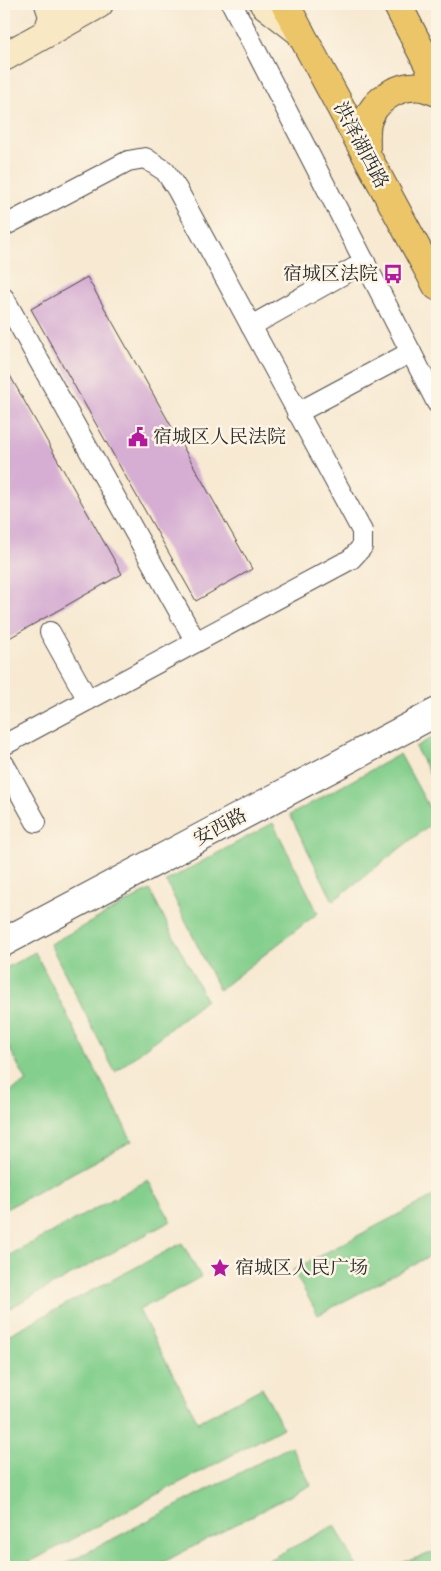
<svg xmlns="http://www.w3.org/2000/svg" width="441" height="1571" font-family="'IM FELL French Canon','Noto Serif SC',serif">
  <rect width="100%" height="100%" fill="#fcf5e5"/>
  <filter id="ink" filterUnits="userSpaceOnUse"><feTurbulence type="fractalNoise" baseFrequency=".02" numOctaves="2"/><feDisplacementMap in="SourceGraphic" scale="10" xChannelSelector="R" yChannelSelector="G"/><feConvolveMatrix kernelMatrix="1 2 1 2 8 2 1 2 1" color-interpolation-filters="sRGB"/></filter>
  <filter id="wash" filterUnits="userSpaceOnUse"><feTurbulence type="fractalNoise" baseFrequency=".0096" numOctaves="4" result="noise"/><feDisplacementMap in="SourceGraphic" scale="20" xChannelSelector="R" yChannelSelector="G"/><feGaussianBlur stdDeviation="1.12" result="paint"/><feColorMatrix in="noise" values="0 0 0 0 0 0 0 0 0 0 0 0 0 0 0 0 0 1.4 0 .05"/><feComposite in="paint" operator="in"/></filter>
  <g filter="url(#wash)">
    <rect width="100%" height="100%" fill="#f7e9d2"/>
    <g fill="#84cf8d" stroke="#587d5c">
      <polygon points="437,735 437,787 415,747"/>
      <polygon points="400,754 436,820 333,901 290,815"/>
      <polygon points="273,823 318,913 219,990 166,881"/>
      <polygon points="150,890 206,1000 115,1072 50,944"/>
      <polygon points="35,952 132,1141 4,1210 4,1095 27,1082 4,1038 4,969"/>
      <polygon points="148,1180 171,1221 4,1311 4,1258"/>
      <polygon points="437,1194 437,1252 318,1315 293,1270"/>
      <polygon points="182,1243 201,1277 139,1310 198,1422 262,1388 283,1428 20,1567 4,1567 4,1337"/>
      <polygon points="291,1446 311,1485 154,1567 59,1567"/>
      <polygon points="335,1525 357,1567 255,1567"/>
      <polygon points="437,1551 437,1567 389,1567"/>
    </g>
    <g id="blocks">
      <g fill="#d6aed3">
        <polygon points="87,277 252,569 196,601 31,309"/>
        <polygon points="4,365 122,574 4,641"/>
      </g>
    </g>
  </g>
  <g filter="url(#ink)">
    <use href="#blocks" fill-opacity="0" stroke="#4a4844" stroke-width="1"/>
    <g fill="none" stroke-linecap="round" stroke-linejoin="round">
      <defs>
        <g id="lane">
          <polyline points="232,4 437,403"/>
          <polyline points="4,226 128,161 145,158 165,171 177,189 362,531 362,547 351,559 4,745"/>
          <polyline points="4,298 196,642"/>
          <polyline points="251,326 365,262"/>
          <polyline points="297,413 411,352"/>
          <polyline points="50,632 88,700"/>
          <polyline points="4,764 36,822"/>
        </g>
        <polyline id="street" points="4,942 437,712"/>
        <g id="secondary">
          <polyline points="264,4 300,32"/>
          <polyline points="48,32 53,16 49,4"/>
          <polyline points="4,57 99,4"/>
        </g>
        <g id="primary">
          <polyline points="285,4 437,286"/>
          <polyline points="397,4 437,81"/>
          <path d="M366,154C366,145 365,132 367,123C373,100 399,84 422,87C427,88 432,90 437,92"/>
        </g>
      </defs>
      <use href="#lane" stroke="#4a4844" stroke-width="22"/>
      <use href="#street" stroke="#4a4844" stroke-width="30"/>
      <use href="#secondary" stroke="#4a4844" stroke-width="30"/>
      <use href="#primary" stroke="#4a4844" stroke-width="30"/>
      <use href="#lane" stroke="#fff" stroke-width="20"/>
      <use href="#street" stroke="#fff" stroke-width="28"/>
      <use href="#secondary" stroke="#f8e8c3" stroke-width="28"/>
      <use href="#primary" stroke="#edc569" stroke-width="28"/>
    </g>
  </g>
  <defs>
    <symbol id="bus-bare" viewBox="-9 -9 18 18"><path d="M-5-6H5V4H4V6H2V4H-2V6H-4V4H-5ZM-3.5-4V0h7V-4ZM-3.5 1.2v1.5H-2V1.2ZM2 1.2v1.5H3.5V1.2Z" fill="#b5179e" stroke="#fcf5e5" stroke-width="2.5" paint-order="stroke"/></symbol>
    <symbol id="civic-bare" viewBox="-9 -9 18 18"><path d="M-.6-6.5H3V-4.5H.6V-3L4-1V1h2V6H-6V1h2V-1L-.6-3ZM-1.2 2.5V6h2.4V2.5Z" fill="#b5179e" stroke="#fcf5e5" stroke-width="2.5" paint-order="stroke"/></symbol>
    <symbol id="sight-bare" viewBox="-9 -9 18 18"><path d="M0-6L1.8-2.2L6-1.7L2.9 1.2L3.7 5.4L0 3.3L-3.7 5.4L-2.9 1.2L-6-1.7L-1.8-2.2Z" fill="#b5179e" stroke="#fcf5e5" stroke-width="2.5" paint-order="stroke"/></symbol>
  </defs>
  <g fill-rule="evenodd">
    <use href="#bus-bare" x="379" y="260" width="28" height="28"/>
    <use href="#civic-bare" x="124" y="423" width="28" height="28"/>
    <use href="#sight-bare" x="206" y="1254" width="28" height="28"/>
  </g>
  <g text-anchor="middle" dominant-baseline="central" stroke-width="5" stroke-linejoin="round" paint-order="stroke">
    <g font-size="19" fill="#2b2b2b" stroke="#fcf5e5">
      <text transform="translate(361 145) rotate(62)">洪泽湖西路</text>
      <text transform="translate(220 827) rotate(-28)">安西路</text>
    </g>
    <g font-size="19" fill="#2b2b2b" stroke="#fcf5e5" text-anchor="start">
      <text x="378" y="274" text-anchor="end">宿城区法院</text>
      <text x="153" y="437">宿城区人民法院</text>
      <text x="235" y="1268">宿城区人民广场</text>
    </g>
  </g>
  <rect width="441" height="1571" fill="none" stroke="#fcf5e5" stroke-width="20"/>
</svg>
